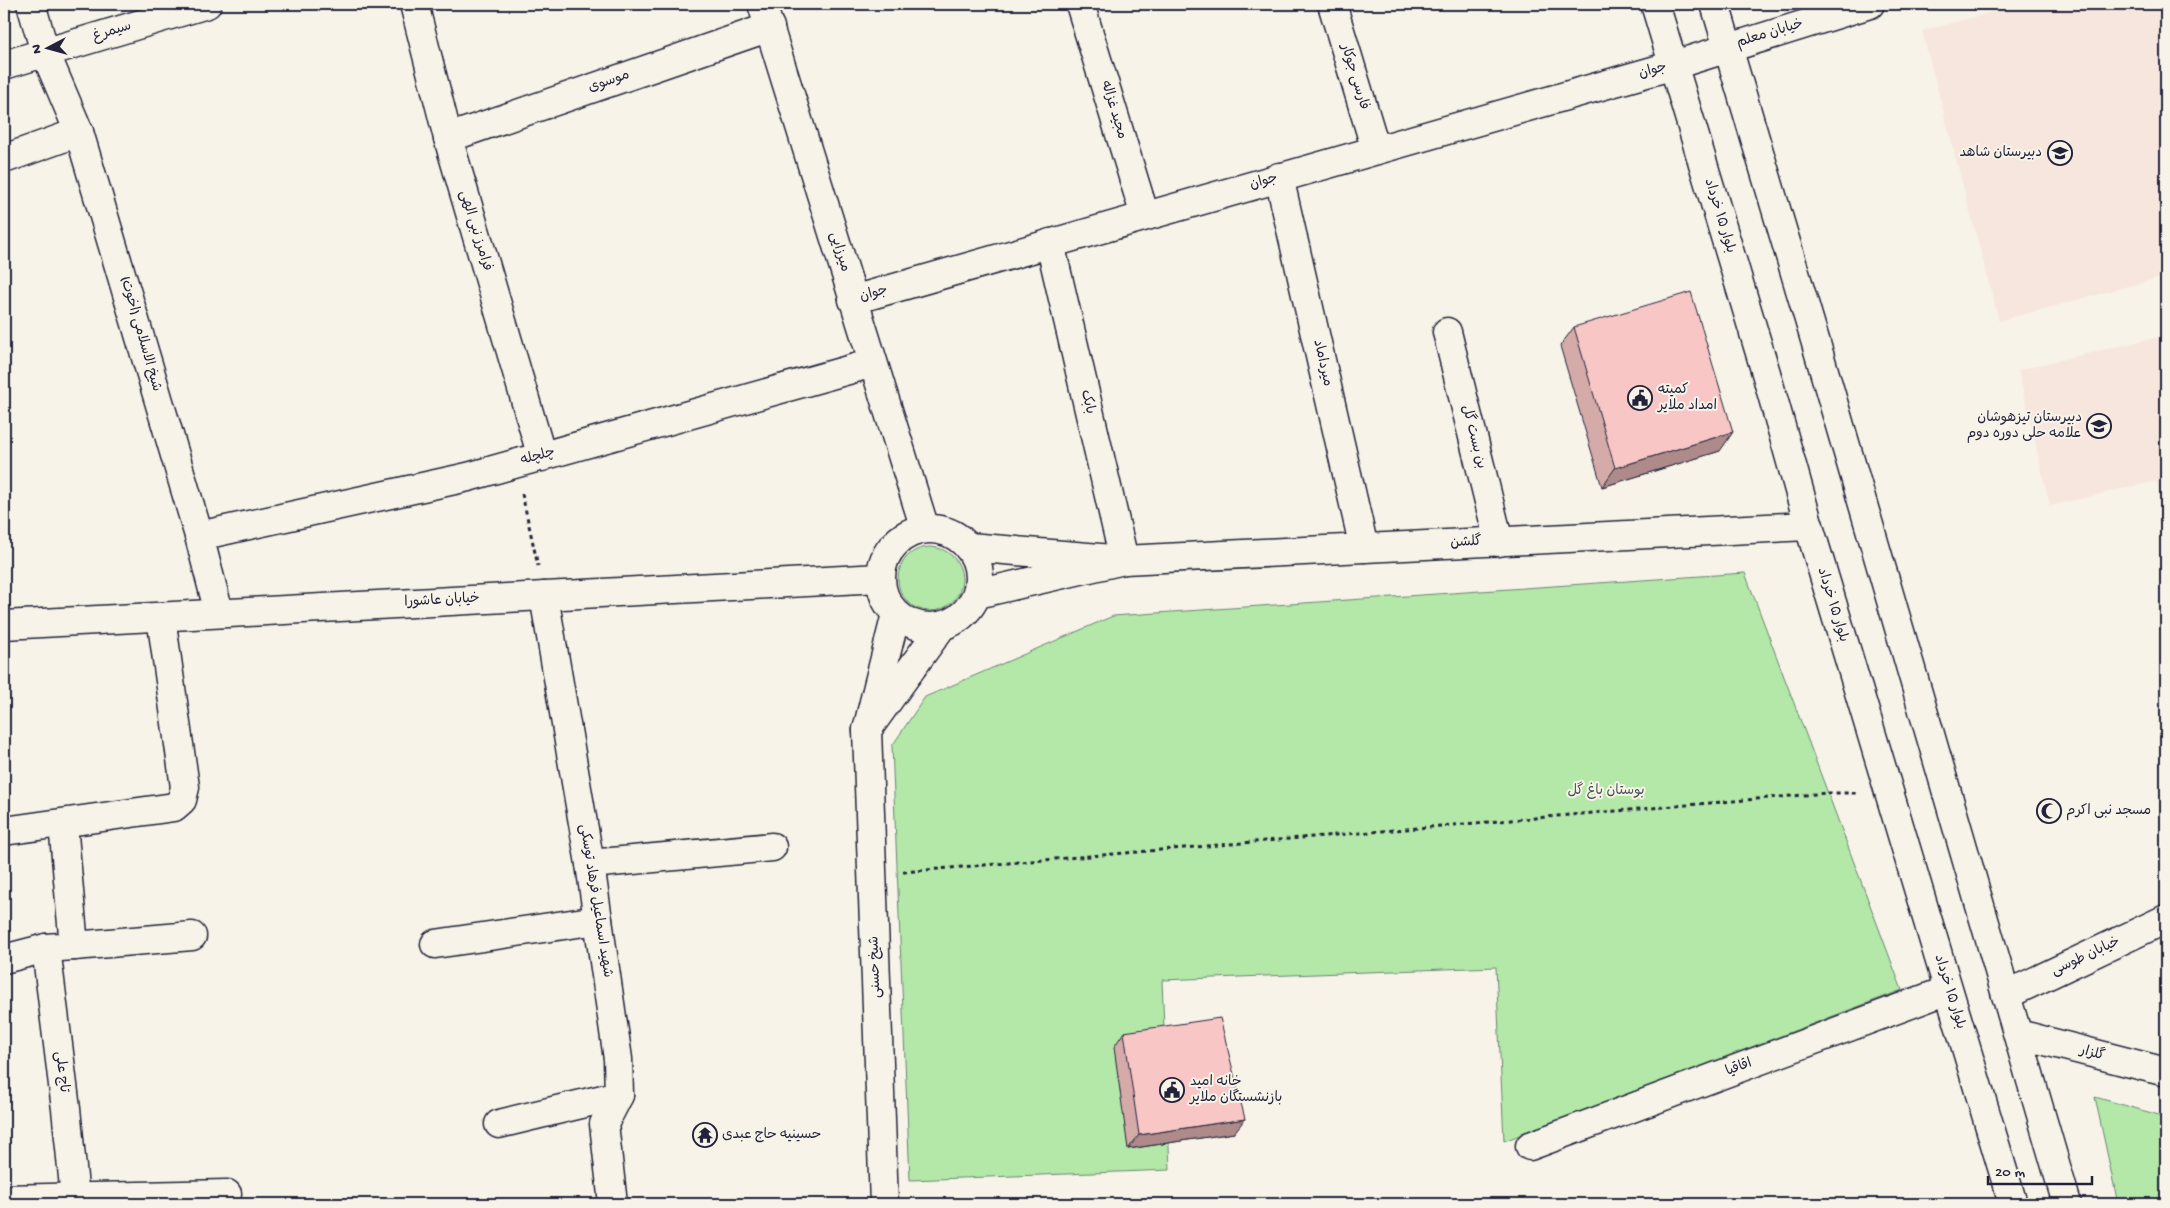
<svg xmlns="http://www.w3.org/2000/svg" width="2170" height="1208" font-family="'Gochi Hand','Playpen Sans Arabic',sans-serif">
  <rect width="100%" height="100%" fill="#f7f3e8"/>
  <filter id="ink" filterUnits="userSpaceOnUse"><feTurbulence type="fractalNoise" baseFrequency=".02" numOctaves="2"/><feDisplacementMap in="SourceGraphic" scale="10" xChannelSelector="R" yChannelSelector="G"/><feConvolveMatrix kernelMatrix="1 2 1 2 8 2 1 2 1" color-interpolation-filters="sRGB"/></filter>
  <g filter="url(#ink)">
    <g fill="#f7e6de">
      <polygon points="2022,4 2166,4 2166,276 1999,321 1922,31"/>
      <polygon points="2166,335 2166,523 2156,481 2050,506 2018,370"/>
    </g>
    <g fill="#b3e8a9" stroke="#6a8572">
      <circle cx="930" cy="579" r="32"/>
      <polygon points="1745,573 1902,990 1504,1141 1496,967 1162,980 1170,1170 910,1180 892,746 925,697 1113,616"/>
      <polygon points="2095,1097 2166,1117 2166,1204 2118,1204"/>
    </g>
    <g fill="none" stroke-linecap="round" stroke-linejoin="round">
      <defs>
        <g id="street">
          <polyline points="31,4 45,52 79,132"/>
          <polyline points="414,4 448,138 542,457"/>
          <polyline points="1080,4 1145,216"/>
          <polyline points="1332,4 1376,150"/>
          <polyline points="4,65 207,4"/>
          <polyline points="448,138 770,27"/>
          <polyline points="4,159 79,132 199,536 219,613"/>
          <polyline points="1279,177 1364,548"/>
          <polyline points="1050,243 1124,560"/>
          <polyline points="1447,332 1499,542"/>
          <polyline points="199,536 468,477 873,363"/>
          <polyline points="544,596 590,864 618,1059 619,1095 604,1124 613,1204"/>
          <polyline points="4,831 174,807 182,800 185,787 161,617"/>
          <polyline points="590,864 772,847"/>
          <polyline points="435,944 598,920"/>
          <polyline points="74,946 192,936"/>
          <polyline points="46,948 66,1109 75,1197"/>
          <polyline points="4,959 46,948 74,946 63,824"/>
          <polyline points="2018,1034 2166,1072"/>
          <polyline points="499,1124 619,1095"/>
          <polyline points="1530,1146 1948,990"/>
          <polyline points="4,1199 227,1194"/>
        </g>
        <g id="secondary">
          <polyline points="762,4 925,529"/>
          <polyline points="1655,4 1766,373 1809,526 2013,1204"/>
          <polyline points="1715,4 1815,340 2067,1204"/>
          <polyline points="853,300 1674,65 1870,4"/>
          <circle cx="930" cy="578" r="49"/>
          <polyline points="969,547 1124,560 977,594"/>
          <polyline points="1124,560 1809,526"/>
          <polyline points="896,614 867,730 942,626"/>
          <polyline points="4,625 880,578"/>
          <polyline points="867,730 884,1204"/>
          <polyline points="2006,995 2166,919"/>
        </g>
      </defs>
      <use href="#street" stroke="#22223b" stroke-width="31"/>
      <use href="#secondary" stroke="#22223b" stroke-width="31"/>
      <g stroke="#22223b" stroke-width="3" stroke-dasharray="4 4" stroke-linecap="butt">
        <polyline points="522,494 538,566"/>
        <polyline points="903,872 1827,793 1856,793"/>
      </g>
      <use href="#street" stroke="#f7f3e8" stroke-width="28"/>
      <use href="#secondary" stroke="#f7f3e8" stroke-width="28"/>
    </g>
    <g fill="#d5aba9" stroke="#22223b">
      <polygon points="1574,327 1720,451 1602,487 1560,346"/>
      <polygon points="1124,1032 1234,1133 1128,1149 1114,1047"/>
    </g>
    <g fill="#ae8b8a" stroke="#22223b">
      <polygon points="1733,432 1720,451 1602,487 1615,468"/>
      <polygon points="1245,1119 1234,1133 1128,1149 1139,1135"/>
    </g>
    <g fill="#f8c7c5" stroke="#22223b">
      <polygon points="1691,292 1733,432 1615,468 1574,327"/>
      <polygon points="1220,1018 1245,1119 1139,1135 1124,1032"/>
    </g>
  </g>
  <defs>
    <symbol id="school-ring" viewBox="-11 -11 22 22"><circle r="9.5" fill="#f7f3e8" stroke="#22223b" stroke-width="1.5"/><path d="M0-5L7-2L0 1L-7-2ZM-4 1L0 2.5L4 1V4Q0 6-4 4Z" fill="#22223b"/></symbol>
    <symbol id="civic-ring" viewBox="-11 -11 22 22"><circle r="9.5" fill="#f7f3e8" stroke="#22223b" stroke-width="1.5"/><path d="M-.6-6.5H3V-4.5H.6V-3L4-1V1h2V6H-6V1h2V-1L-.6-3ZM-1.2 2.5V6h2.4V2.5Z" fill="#22223b"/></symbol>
    <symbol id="mosque-ring" viewBox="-11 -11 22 22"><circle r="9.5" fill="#f7f3e8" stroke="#22223b" stroke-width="1.5"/><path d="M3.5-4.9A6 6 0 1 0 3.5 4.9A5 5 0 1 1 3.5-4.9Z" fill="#22223b"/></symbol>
    <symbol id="temple-ring" viewBox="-11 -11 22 22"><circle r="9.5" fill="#f7f3e8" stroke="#22223b" stroke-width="1.5"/><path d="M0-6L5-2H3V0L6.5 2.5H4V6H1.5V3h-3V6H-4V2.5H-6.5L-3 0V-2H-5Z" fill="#22223b"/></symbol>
  </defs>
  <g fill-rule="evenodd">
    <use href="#school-ring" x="2046" y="139" width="28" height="28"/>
    <use href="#civic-ring" x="1626" y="384" width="28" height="28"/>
    <use href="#school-ring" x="2085" y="412" width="28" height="28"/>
    <use href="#mosque-ring" x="2035" y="797" width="28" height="28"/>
    <use href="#civic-ring" x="1158" y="1076" width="28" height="28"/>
    <use href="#temple-ring" x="691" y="1121" width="28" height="28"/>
  </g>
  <g text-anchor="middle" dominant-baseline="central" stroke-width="4" stroke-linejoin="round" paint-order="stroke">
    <g font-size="14" fill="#22223b" stroke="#f7f3e8">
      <text transform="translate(112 32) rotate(-17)">سیمرغ</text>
      <text transform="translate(1770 34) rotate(-17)">خیابان معلم</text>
      <text transform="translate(1653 71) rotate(-16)">جوان</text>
      <text transform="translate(1354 77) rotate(73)">فارسی جوکار</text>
      <text transform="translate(609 82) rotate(-19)">موسوی</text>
      <text transform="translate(1113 110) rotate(73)">مجید غزاله</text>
      <text transform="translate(1264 182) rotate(-16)">جوان</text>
      <text transform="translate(1719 216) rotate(73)">بلوار ۱۵ خرداد</text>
      <text transform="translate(475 231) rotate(73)">فرامرز نبی الهی</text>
      <text transform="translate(839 252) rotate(73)">میرزایی</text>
      <text transform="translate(874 294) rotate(-16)">جوان</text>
      <text transform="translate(140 334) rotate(74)">شیخ الاسلامی (اخوت)</text>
      <text transform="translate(1322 363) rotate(77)">میرداماد</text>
      <text transform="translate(1087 402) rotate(77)">بابک</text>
      <text transform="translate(1473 437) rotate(76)">بن بست گل</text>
      <text transform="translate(538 457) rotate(-15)">چلچله</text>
      <text transform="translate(1466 543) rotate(-3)">گلشن</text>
      <text transform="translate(442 601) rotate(-3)">خیابان عاشورا</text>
      <text transform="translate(1832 605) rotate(73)">بلوار ۱۵ خرداد</text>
      <text transform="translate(595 901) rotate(81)">شهید اسماعیل فرهاد توسکی</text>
      <text transform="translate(2086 957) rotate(-25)">خیابان طوسی</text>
      <text transform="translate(876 967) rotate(-92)">شیخ حسنی</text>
      <text transform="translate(1949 992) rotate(73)">بلوار ۱۵ خرداد</text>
      <text transform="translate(2092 1054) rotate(15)">گلزار</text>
      <text transform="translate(1739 1068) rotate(-20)">اقاقیا</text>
      <text transform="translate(61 1072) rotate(83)">تاج علی</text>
    </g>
    <g font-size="14" fill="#22223b" stroke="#f7f3e8" text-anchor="start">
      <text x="2042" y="153" text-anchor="end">دبیرستان شاهد</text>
      <text x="1658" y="390">کمیته<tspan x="1658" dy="16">امداد ملایر</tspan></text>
      <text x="2082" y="418" text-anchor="end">دبیرستان تیزهوشان<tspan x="2082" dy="16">علامه حلی دوره دوم</tspan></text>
      <text x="2066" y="811">مسجد نبی اکرم</text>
      <text x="1190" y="1082">خانه امید<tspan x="1190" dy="16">بازنشستگان ملایر</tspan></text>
      <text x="722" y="1135">حسینیه حاج عبدی</text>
    </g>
    <g font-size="14" fill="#465456" stroke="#f7f3e8">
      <text x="1606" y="791">بوستان باغ گل</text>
    </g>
  </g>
  <rect width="2170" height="1208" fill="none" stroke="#f7f3e8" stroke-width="20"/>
  <rect x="10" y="10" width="2150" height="1188" fill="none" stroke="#22223b" stroke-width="2" filter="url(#ink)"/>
  <g transform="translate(48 48) rotate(264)" stroke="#f7f3e8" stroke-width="4" paint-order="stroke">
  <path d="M0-4L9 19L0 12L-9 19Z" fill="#22223b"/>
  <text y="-8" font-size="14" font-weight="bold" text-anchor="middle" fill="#22223b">N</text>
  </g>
  <path d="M1988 1176v8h104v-8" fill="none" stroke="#22223b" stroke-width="2.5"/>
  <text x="1995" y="1176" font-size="15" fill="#22223b" stroke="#f7f3e8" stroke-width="4" paint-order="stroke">20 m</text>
</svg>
